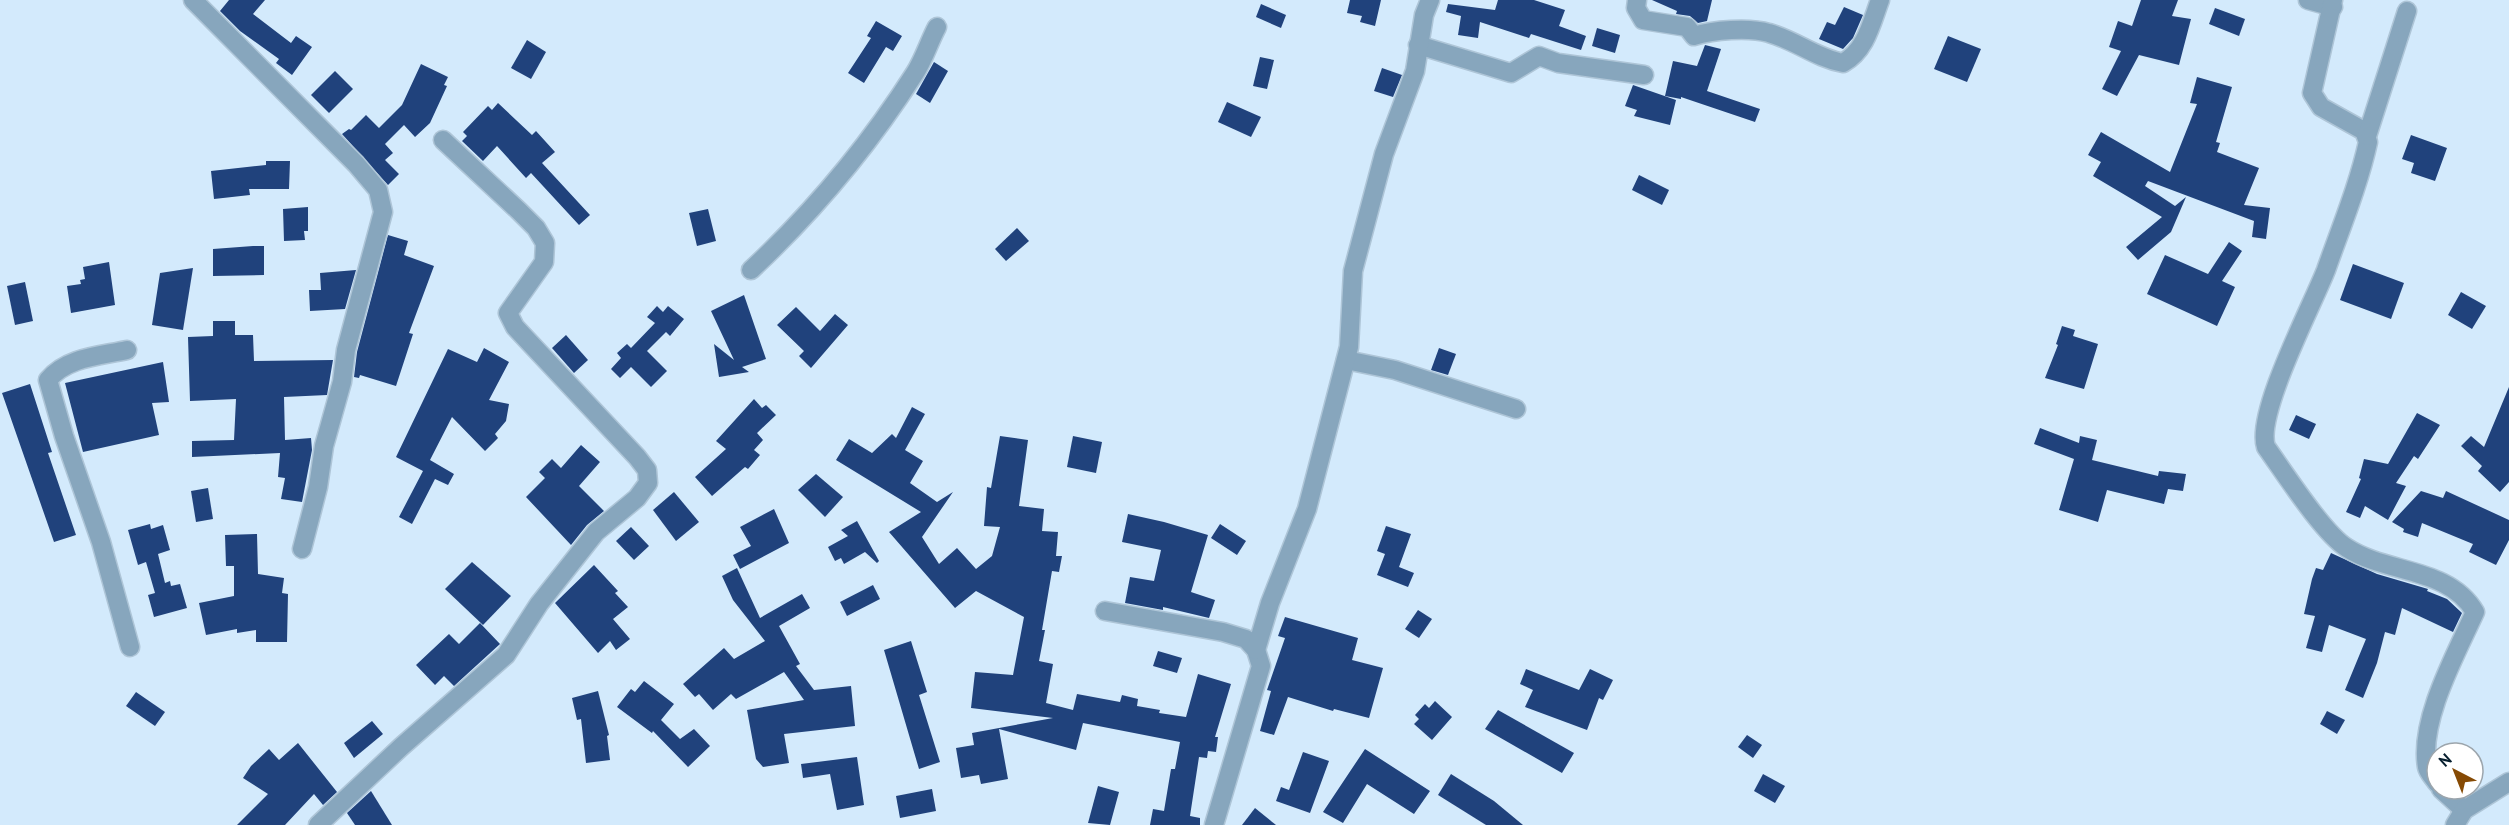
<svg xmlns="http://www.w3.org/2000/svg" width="2509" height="825" font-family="'PT Sans',sans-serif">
  <rect width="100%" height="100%" fill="#d3eafc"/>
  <g fill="#20427c">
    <polygon points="229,0 265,0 253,14 291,43 296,36 312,47 292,75 276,63 279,59 240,31 220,11"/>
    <polygon points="1350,0 1381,0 1375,26 1360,22 1362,16 1347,13"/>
    <polygon points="1498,0 1534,0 1565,10 1559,26 1586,36 1581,50 1531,34 1529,38 1480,22 1478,38 1458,35 1461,16 1446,12 1448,4 1495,10"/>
    <polygon points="1652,0 1712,0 1707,21 1698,23 1690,16 1676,14 1677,11"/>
    <polygon points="2141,0 2178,0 2172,16 2191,19 2179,65 2139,55 2117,96 2102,89 2121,51 2109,47 2118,21 2132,26"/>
    <polygon points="1261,4 1286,15 1281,28 1256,17"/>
    <polygon points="1844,7 1863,15 1853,38 1843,49 1819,39 1827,22 1835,25"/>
    <polygon points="2215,8 2245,19 2239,36 2209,24"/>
    <polygon points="876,21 902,36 893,51 886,47 864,83 848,73 871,38 867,36"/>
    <polygon points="1597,28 1620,35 1615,53 1592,46"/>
    <polygon points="1948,36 1981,49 1967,82 1934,69"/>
    <polygon points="527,40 546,52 531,79 511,68"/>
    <polygon points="1705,45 1721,49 1707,91 1760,109 1755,122 1681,97 1681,99 1665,96 1673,61 1697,66"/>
    <polygon points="1260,57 1274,60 1267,89 1253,86"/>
    <polygon points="934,62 948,71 930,103 916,94"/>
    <polygon points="421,64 448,77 444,85 447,86 430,123 415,137 404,125 385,144 393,153 385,160 399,174 388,185 342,134 349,129 351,130 366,115 379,128 402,105"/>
    <polygon points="1382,68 1402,75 1393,97 1374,91"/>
    <polygon points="335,71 353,89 329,113 311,95"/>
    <polygon points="2197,77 2232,87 2216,142 2220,143 2217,152 2259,168 2244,205 2270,208 2266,239 2252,237 2254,221 2148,181 2145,186 2175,206 2186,197 2171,232 2138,260 2126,247 2162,217 2093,176 2101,162 2088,155 2101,132 2170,172 2197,104 2190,103"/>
    <polygon points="1633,85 1676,100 1670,125 1634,116 1637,110 1625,106"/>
    <polygon points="1227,102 1261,117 1251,137 1218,122"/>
    <polygon points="498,103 532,135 536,131 555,152 542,163 590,215 579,225 531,173 526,178 497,146 483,161 462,141 467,136 463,132 488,106 492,110"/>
    <polygon points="2411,135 2447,148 2435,181 2411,173 2414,163 2402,159"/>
    <polygon points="266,161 290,161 289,189 249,189 250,195 214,199 211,171 266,165"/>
    <polygon points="1639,175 1669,190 1662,205 1632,190"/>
    <polygon points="308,207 308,231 304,231 305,240 284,241 283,209"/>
    <polygon points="708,209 716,241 697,246 689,213"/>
    <polygon points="1017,228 1029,241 1006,261 995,249"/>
    <polygon points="388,235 408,241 404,255 434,266 409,333 413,334 396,386 360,375 359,378 354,377 357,352"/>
    <polygon points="2229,242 2242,251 2222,281 2235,287 2217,326 2147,294 2165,255 2208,274"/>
    <polygon points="253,246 264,246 264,275 213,276 213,249"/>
    <polygon points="109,262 115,305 71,313 67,286 81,284 80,280 85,279 83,267"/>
    <polygon points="2353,264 2404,283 2391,319 2340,300"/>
    <polygon points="193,268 183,330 152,325 160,273"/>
    <polygon points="356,270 345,309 310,311 309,290 321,290 320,273"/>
    <polygon points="25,282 33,321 15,325 7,286"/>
    <polygon points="2461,292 2486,306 2472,329 2448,315"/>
    <polygon points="744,295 766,359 742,367 749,372 719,377 714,344 734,360 711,311"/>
    <polygon points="657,306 663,312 668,306 684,319 670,336 666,332 647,351 667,371 651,387 631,367 620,378 611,369 621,358 617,353 627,344 631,348 655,323 647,317"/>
    <polygon points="796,307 820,331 835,314 848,325 811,368 799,356 804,351 777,325"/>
    <polygon points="213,321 235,321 235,335 253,335 254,361 333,360 327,395 284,397 285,440 311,438 312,450 302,502 281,499 285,478 278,477 280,453 192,457 192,441 234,440 236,399 190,401 188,337 213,336"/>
    <polygon points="2062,326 2075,330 2073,336 2098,344 2084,389 2045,378 2058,345 2056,344"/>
    <polygon points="566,335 588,360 574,373 552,348"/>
    <polygon points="484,348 509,362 489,400 509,404 506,421 495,434 498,438 485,451 452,417 430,460 454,474 448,485 435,479 412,524 399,517 423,471 396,457 448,349 477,362"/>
    <polygon points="1439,348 1456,354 1448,375 1431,370"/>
    <polygon points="163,362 169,402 152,403 159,435 83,452 65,383"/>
    <polygon points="30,384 52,452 48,453 76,535 54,542 2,393"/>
    <polygon points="2509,387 2509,482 2500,492 2478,471 2482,466 2461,446 2471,436 2484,447"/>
    <polygon points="754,399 762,408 766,405 776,415 757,433 763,440 754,450 760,455 748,469 745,467 712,496 695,477 726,449 716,441"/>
    <polygon points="912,407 925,414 905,450 923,461 910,483 937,502 953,492 922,537 939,564 957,548 976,569 992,556 1000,527 984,526 987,487 991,488 1000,436 1028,440 1019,506 1044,509 1042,531 1058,532 1056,556 1062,556 1059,572 1052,571 1042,630 1045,630 1039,661 1053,664 1046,703 1073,710 1077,694 1120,702 1122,695 1138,699 1137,706 1160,710 1159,713 1186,717 1198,674 1231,684 1215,737 1218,737 1216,752 1208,751 1207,758 1199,757 1190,816 1200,818 1200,825 1150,825 1153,809 1164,811 1171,769 1175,769 1180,742 1083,723 1076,750 999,729 1008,779 981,784 979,775 961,778 956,748 974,745 972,733 1053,718 971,708 975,672 1013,675 1024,617 976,591 955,608 889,532 921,512 836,460 849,439 872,453 892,434 896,438"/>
    <polygon points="2417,413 2440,425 2418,459 2414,456 2396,483 2406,486 2388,520 2365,506 2360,518 2346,512 2361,479 2359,478 2364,459 2388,464"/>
    <polygon points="2296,415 2316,424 2309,439 2289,430"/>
    <polygon points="2040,428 2079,443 2080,436 2097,440 2092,460 2158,476 2159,471 2186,474 2183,491 2168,489 2164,504 2107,490 2098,522 2059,510 2074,459 2034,444"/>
    <polygon points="1073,436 1102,442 1096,473 1067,467"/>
    <polygon points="581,445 600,462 579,486 604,511 587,525 571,545 526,497 545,478 539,472 552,459 561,468"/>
    <polygon points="816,474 843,497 825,517 798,490"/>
    <polygon points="208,488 213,519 196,522 191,491"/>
    <polygon points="2421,491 2443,498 2446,491 2509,520 2509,540 2496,565 2469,552 2473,544 2422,523 2418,537 2403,532 2404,529 2392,522"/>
    <polygon points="674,492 699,522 676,541 653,510"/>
    <polygon points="774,509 789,543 740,569 733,555 751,546 740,527"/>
    <polygon points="1128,514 1164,522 1208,535 1191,592 1215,600 1209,618 1163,607 1163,610 1125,603 1130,577 1154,581 1161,550 1122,542"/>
    <polygon points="857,521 879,561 877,563 865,552 844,564 841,558 835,561 828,547 848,536 841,530"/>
    <polygon points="150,524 151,529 163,525 170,550 158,554 165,583 170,581 171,586 180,584 187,608 154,617 148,595 155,593 146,562 138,565 128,530"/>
    <polygon points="1220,524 1246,541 1237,555 1211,538"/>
    <polygon points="1386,526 1411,534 1399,567 1414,573 1408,587 1377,575 1385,554 1377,551"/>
    <polygon points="631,527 649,546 634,560 616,541"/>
    <polygon points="257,534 258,574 284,578 282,593 288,594 287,642 256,642 256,630 237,633 237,629 206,635 199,603 234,596 234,566 226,566 225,535"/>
    <polygon points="2331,553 2377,574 2428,589 2427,591 2447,599 2462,613 2453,632 2402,608 2395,635 2385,632 2377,663 2363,698 2345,690 2366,639 2329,625 2322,652 2306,648 2315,616 2304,614 2312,579 2316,568 2323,570"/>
    <polygon points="472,562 511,596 483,625 445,589"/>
    <polygon points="594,565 618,591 615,593 628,607 613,619 630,639 616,650 610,641 598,653 555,603"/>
    <polygon points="737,568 760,618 802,594 810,608 779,626 800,664 796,666 814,690 851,686 855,726 784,734 789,763 763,767 756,759 747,710 804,700 784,672 736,699 731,694 713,710 699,694 695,697 683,684 724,648 734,659 765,641 733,600 722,576"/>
    <polygon points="873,585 880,599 847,616 840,602"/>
    <polygon points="1418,610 1432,619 1419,638 1405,629"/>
    <polygon points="1285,617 1358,638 1352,660 1383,668 1369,718 1334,709 1333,711 1288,697 1274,735 1260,731 1271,691 1267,690 1285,638 1278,636"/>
    <polygon points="480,623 500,644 454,686 444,676 435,685 416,665 449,634 459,644"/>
    <polygon points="911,641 927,692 919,695 940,762 919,769 884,650"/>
    <polygon points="1158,651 1182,658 1177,673 1153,666"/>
    <polygon points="1526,669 1579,690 1590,669 1613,680 1603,700 1599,698 1587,730 1525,707 1533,690 1520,684"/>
    <polygon points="644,681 674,704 661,720 680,739 694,729 710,746 688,767 653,731 652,733 617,707 631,689 635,692"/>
    <polygon points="598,691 609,735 607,736 610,760 586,763 581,719 577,720 572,698"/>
    <polygon points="136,692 165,712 155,726 126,706"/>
    <polygon points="1435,701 1452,717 1432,740 1414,724 1419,719 1415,715 1425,704 1429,708"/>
    <polygon points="1498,710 1574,753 1562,773 1485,729"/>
    <polygon points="2327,711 2345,720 2337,734 2320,724"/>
    <polygon points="372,721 383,734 354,758 344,743"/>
    <polygon points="1747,735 1762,745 1753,758 1738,747"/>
    <polygon points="298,743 337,792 323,805 314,794 285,825 237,825 268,794 243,778 251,766 269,749 279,760"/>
    <polygon points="1365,749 1430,791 1414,814 1367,784 1343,823 1323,812"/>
    <polygon points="1303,752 1329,761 1310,813 1276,801 1281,787 1289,790"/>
    <polygon points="857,757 864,805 837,810 830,774 803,778 801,764"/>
    <polygon points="1451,774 1494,801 1523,825 1486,825 1438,795"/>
    <polygon points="1763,774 1785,786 1775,803 1754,791"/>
    <polygon points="1098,786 1119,792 1110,825 1088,823"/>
    <polygon points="932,789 936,811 900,818 896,796"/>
    <polygon points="371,791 392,825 355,825 347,813"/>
    <polygon points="1255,808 1276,825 1242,825"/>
  </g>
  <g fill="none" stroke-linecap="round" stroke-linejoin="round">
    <defs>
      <g id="minor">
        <polyline points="193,0 356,164 378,190 383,212 346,350 342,382 324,446 318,487 302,549"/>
        <path d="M1637,0L1636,8L1643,20L1687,27L1694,36C1713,30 1749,27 1769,33C1795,40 1816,58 1843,63C1866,50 1871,24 1880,0"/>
        <polyline points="2308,0 2333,7"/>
        <path d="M2333,0L2312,93L2321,107L2364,131L2368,142C2359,184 2340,230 2326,270C2312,306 2255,414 2266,447C2284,472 2323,533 2347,548C2387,574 2449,567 2475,612C2456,654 2419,720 2427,767C2428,773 2434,778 2437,783"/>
        <polyline points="1418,45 1511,73 1539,56 1558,63 1644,75"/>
        <polyline points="2367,136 2407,11"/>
        <path d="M751,270C813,212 869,145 915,73C924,59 929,42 937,27"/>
        <path d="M127,350C100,356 67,357 48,380L64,436L101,542L130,647"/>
        <polyline points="1346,360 1395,370 1516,409"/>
        <polyline points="1105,611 1223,632 1246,639 1256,650 1261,666 1214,825"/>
        <polyline points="1256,650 1270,603 1307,509 1349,347 1353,271 1384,154 1415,71 1424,15 1430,0"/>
        <polyline points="2441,789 2464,810"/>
        <polyline points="318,825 401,747 506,655 539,604 596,532 637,498 648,483 647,470 637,457 515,327 508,313 544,262 545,243 536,228 519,211 443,140"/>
        <polyline points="2455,825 2464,810 2509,782"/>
      </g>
    </defs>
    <use href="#minor" stroke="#aec5d7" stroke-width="21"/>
    <use href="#minor" stroke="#87a6bd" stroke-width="18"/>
  </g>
  <g transform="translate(2455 771) rotate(318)"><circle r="28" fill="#ffffff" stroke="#9ca5ac" stroke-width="1.5"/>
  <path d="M0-4.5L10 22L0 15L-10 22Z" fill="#864a04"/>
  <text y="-9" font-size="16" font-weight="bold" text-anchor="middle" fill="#071f2f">N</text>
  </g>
</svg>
